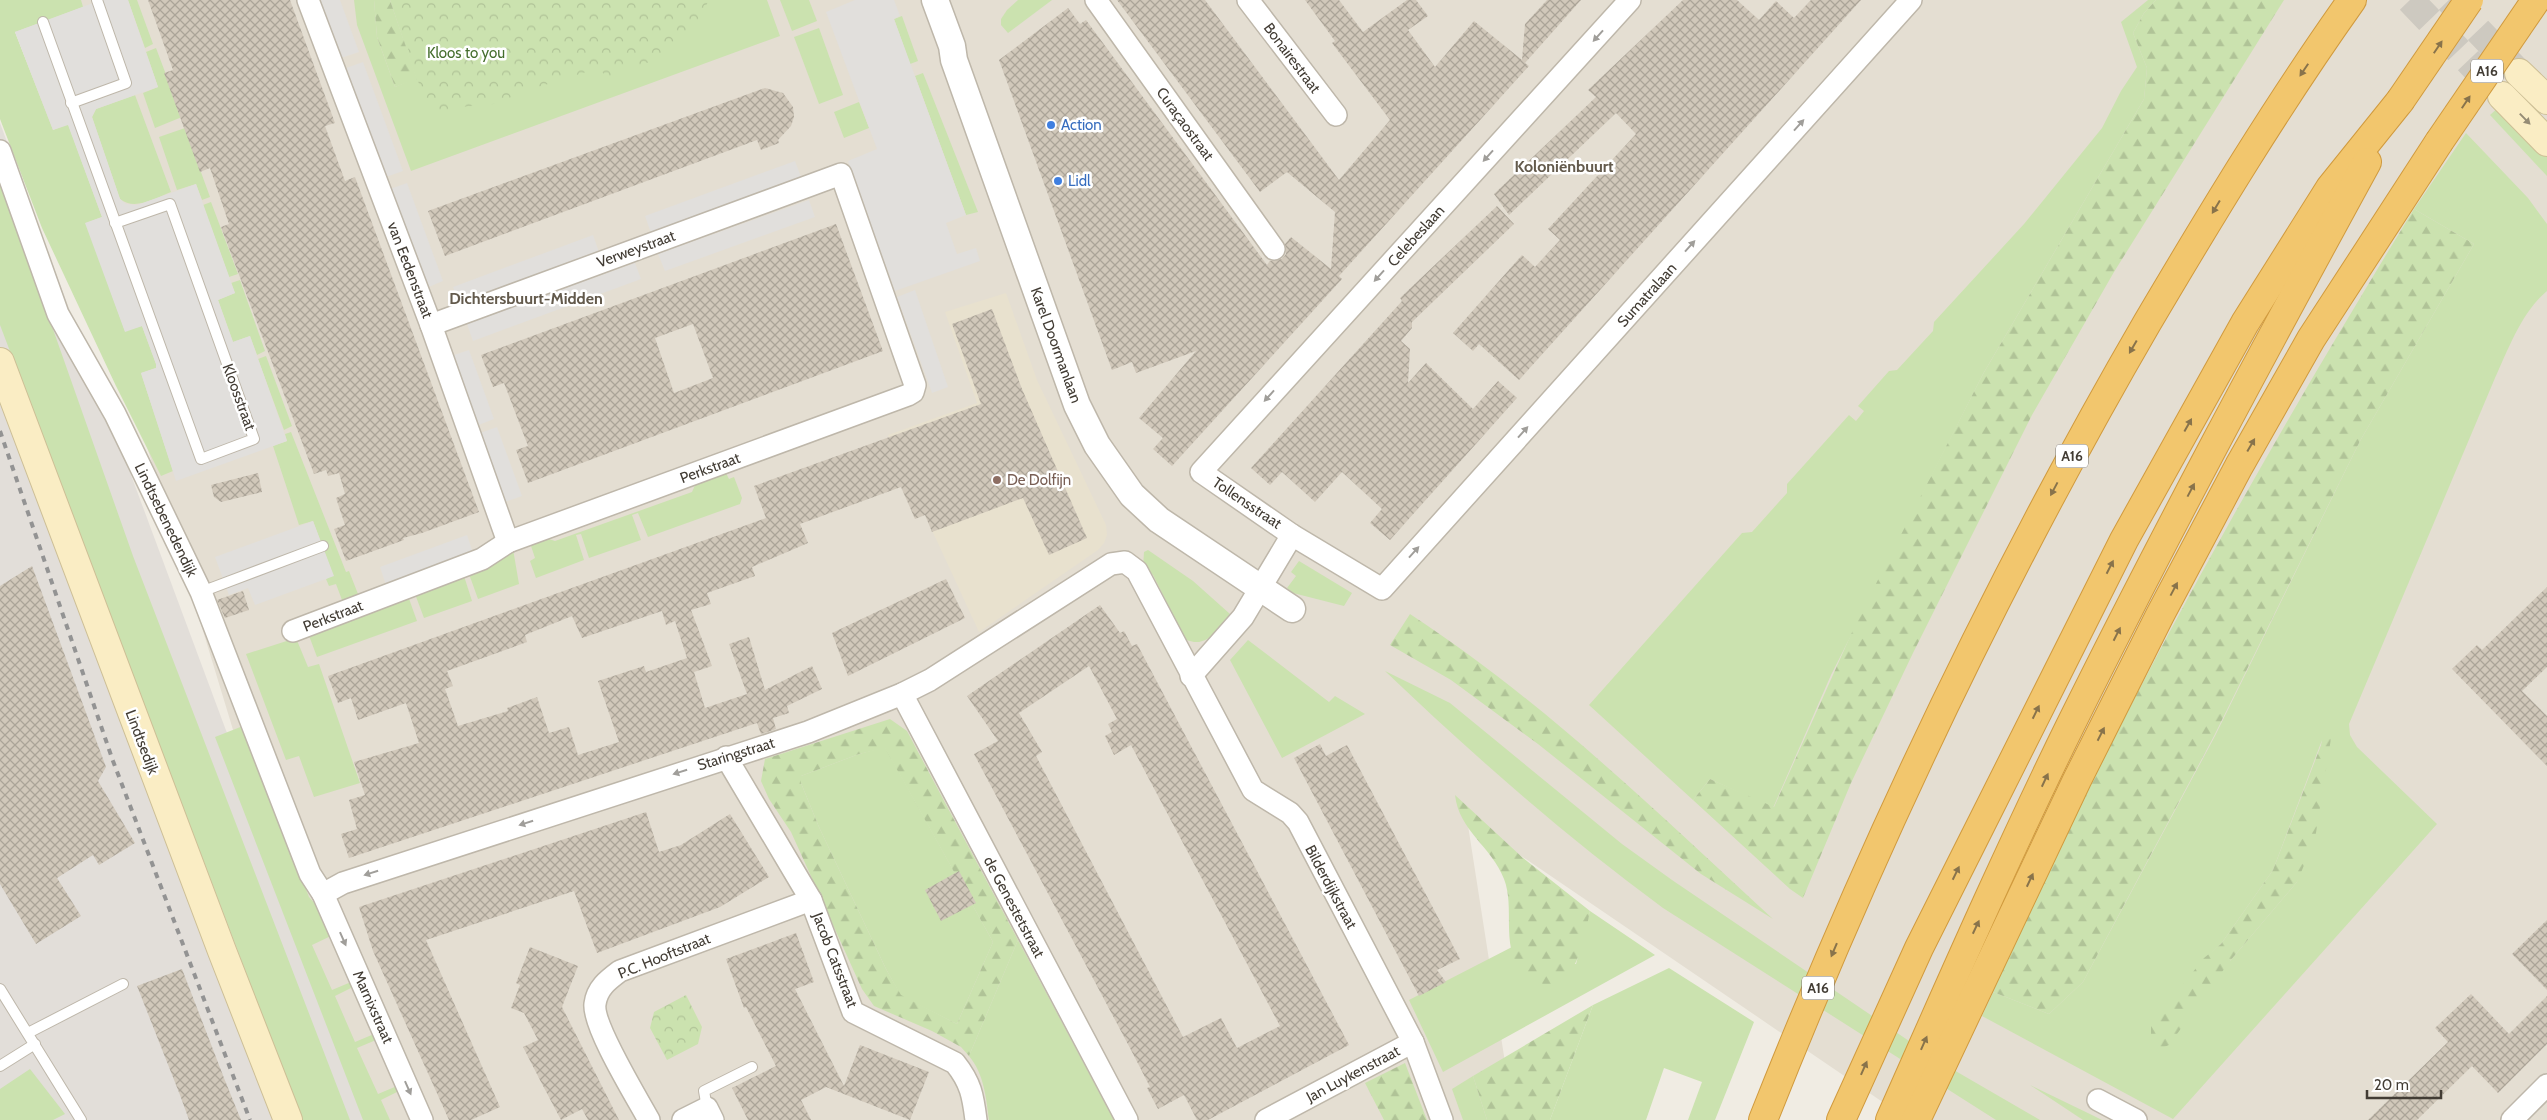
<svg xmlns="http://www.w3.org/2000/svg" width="2547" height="1120" font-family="Cabin,sans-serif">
  <defs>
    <pattern id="forest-firs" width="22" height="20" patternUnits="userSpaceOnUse" patternTransform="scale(1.25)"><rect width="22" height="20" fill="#cbe2af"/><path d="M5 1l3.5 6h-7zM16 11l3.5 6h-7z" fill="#b0c397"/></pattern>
    <pattern id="park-crowns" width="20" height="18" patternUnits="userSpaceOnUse" patternTransform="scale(1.25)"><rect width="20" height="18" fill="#cbe2af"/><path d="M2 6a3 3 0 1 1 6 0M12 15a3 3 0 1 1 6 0" fill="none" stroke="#b0c397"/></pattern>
    <pattern id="building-cross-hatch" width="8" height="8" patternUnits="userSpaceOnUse" patternTransform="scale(1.25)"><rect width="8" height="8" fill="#d1c8ba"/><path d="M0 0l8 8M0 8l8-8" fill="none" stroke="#aba498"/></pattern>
  </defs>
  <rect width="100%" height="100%" fill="#f0ece3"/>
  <polygon fill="#e4ded2" points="4,0 2547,0 2547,1120 1909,1120 1467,819 1514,1120 356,1120 344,1095 45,111"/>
  <polygon fill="#e2ded9" points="0,123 371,1120 0,1120"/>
  <polygon fill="#e8e1ce" points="1006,293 1037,380 1106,525 1107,535 1104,543 1098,550 979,632 888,435 977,403 945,312"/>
  <g fill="#cbe2af" fill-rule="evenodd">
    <polygon points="0,0 81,0 83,7 15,32 53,130 68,124 102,217 86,223 125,331 142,326 156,364 156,368 141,373 173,471 161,476 116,386 42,228 0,119"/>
    <polygon points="128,0 137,0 153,44 145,48"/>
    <polygon points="354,0 374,0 377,37 395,87 416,78 390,0 767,0 780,36 411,171 357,25"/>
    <polygon points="780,0 809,0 817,21 792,31"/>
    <polygon points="1018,0 1052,0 1008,33 1001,25 1001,19 1007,10"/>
    <polygon points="2148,0 2156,0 2144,13 2133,33 2147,68 2144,99 1983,374 1831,675 1773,808 1710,779 1693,800 1589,705 1742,533 1752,532 1787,493 1787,484 1849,415 1856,421 1864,411 1858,406 1889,371 1897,370 1933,331 1934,322 2024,224 2102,128 2121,91 2137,67 2121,22"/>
    <polygon points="902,16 918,61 910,64 894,19"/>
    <polygon points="819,28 843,95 819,104 794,37"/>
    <polygon points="156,48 182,117 155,128 143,93 158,87 146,52"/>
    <polygon points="923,73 978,212 966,215 915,76"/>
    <path d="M135,95L171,192C155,198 135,211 120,199L92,117L96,109Z"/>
    <polygon points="859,102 869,128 844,138 834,112"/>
    <polygon points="2500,106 2547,156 2547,176 2490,115"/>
    <polygon points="185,128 210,197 202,200 196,184 177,190 159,137"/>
    <path d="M2466,133L2528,198L2547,224V291C2521,313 2509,348 2495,378L2349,724L2350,735L2357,747L2437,824L2173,1119L1982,1016L1993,992L2049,1014L2083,982L2215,736L2360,441L2474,244L2414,209ZM2322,740L2297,882L2230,961L2204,959L2221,944L2273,870Z"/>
    <polygon points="0,179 133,556 350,1120 302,1120 0,325"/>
    <polygon points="211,202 238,274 229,277 203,205"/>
    <polygon points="240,280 265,351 257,355 250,336 233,342 218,300 235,293 231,283"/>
    <polygon points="266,356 292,426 284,430 258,359"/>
    <polygon points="291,432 346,572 349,571 358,594 342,600 336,584 329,586 326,579 333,575 313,521 299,525 273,446 287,441 285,434"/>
    <polygon points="726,473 729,479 734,477 742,498 740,504 648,537 638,513 632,515 641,540 589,558 581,534 576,535 584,560 536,578 530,561 535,558 530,543 546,538 555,541 692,492 696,483"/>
    <polygon points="513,549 519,584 478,599 469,574 494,565 499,555"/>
    <path d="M1148,550L1193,581L1230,614C1217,629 1207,650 1185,639L1153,575L1143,567L1144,552Z"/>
    <polygon points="1299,561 1352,593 1344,606 1293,593 1287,588 1296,576 1291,572"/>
    <polygon points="464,576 472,601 424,618 415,594"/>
    <polygon points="408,596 417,621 317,657 308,633"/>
    <polygon points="296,638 308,667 319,664 360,783 314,797 299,756 286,760 246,654"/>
    <polygon points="1248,640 1329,702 1335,696 1365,714 1282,758 1230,660"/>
    <path d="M1385,671L1450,703L1622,844L1672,880L1940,1062L2040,1120H1996L1663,908C1565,836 1473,755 1385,671Z"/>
    <polygon points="243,726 309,897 319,908 333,935 312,945 332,990 351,982 353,987 335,996 355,1042 374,1034 376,1040 357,1048 378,1094 397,1086 399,1091 381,1100 390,1120 363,1120 215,737"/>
    <polygon points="885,747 993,942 957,1024 901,996 886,969 819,827 801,783 801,776 859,754"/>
    <polygon points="1590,911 1655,955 1443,1072 1409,1000 1512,947 1513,951 1576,964"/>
    <path d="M1018,940L1114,1120H989C986,1097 984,1074 969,1056Z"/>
    <polygon points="1669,968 1754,1022 1715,1120 1688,1120 1702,1082 1664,1068 1646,1120 1550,1120 1593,1005"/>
    <polygon points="30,1069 65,1114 53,1120 0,1120 0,1089"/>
    <polygon points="1473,1076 1487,1120 1463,1120 1452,1089"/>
    <polygon points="2030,1085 2094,1116 2102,1120 2083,1120"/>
  </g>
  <g fill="url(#forest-firs)" fill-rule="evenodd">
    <polygon points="374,0 390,0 417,79 395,87 377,37"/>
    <polygon points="2156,0 2284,0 2114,272 2032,415 1913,653 1851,783 1803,898 1790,889 1693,800 1710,779 1774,807 1857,621 1983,374 2144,99 2147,68 2133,33 2144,13"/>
    <path d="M2414,209L2474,244L2360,441L2214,736L2083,982L2049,1014L1993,992C2113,720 2259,462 2414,209Z"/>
    <path d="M1410,614C1543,701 1657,812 1773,919L1701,874L1538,744L1451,680L1390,645Z"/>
    <path d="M890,719L907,731L1018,940L969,1056L961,1047L932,1031L874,1006L862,989L791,832L769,799L761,781L765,759ZM885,748L993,942L957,1024L901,995L886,969L819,827L801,783V776L859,754Z"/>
    <polygon points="2332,732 2315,839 2297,882 2230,961 2169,1045 2157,1050 2151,1044 2151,1025 2204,958 2221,944 2273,870 2323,740"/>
    <path d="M1455,795L1523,858L1590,911C1584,939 1581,968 1556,986C1540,984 1531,983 1520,969C1501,944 1515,907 1504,879C1492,847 1459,831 1455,795Z"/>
    <polygon points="1593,1005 1550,1120 1487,1120 1473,1076"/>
    <polygon points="1405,1063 1425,1115 1427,1120 1384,1120 1365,1083"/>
  </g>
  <g fill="url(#park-crowns)">
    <polygon points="393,0 709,0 696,25 681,40 673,53 607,78 599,68 529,90 494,104 450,108 436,118 423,97"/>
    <polygon points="686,995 702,1027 698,1044 667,1060 650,1028 654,1012"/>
  </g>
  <g fill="#e1dfdc">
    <polygon points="101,0 128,0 158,87 96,109 92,117 120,199 126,204 137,205 196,184 235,293 218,300 233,342 250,336 287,441 176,481 141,373 156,368 156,364 142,326 125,332 85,223 102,217 68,125 53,130 15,32"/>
    <polygon points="320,0 340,0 359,52 341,58"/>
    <polygon points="855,0 894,0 900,16 894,19 966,215 946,223 957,254 976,248 980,261 895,291 848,161 877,149 826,12"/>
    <polygon points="363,62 403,171 386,177 346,68"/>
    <polygon points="795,161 801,177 651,233 645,216"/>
    <polygon points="407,183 443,281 426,288 390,189"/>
    <polygon points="809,200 815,217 665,271 658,254"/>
    <polygon points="593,235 599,252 459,304 453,287"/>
    <polygon points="635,263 641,279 473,341 467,324"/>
    <polygon points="915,290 948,387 932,393 897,297"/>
    <polygon points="469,350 494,419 476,426 451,356"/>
    <polygon points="497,427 522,496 505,502 480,433"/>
    <polygon points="313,521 334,576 255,605 248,588 229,595 215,557"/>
    <polygon points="467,535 473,553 386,585 380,567"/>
  </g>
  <g fill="url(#building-cross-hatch)" fill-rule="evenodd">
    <polygon points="148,0 290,0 335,123 325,126 345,181 355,177 479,512 422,533 403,538 404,540 346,561 334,529 345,525 336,498 345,494 339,473 328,476 326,470 314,474 221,227 229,224 210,168 200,172 164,73 173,70"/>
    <polygon points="1117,0 1205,0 1339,180 1390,120 1332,43 1335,41 1305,0 1339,0 1363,32 1407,0 1416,0 1428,16 1408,30 1435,67 1474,21 1522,60 1525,24 1547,0 1581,0 1525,63 1529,66 1339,276 1342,279 1172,466 1153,449 1163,438 1139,418 1196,351 1136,373 1132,362 1112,370 999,60 1068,8 1080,24 1086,20 1267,265 1270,261 1282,259 1286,254 1285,244 1291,237 1331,269 1335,212 1287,172 1260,192"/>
    <polygon points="1683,0 1737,0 1759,20 1776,1 1794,18 1811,0 1861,0 1519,380 1479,344 1473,351 1453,333 1522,255 1535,267 1560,240 1548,229 1636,134 1616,113 1509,215 1494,194 1596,97 1588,90"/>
    <polygon points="765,88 783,93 793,107 794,117 791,126 778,140 779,143 761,150 757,140 445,256 428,211"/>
    <polygon points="1497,206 1514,224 1412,322 1412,328 1401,341 1410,349 1408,383 1426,363 1473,409 1498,381 1517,398 1390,540 1370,523 1382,509 1342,472 1315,502 1282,472 1270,485 1251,468 1402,301 1400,298"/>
    <path d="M836,224L883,351L528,483L516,450L528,446L504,383L493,387L481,355ZM693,324L713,378L674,393L655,338Z"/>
    <path d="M992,309L1022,389L1087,538L1049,555L1023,498L932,532L925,515L915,519L901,487L800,524L808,543L752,567L755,576L707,593L711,604L691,610L712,666L694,672L705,708L747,694L729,644L749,637L765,690L812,666L822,689L787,706L789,713L773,718L776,729L761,734L757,723L349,858L341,834L357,829L349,800L365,795L354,762L419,743L406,703L358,720L351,698L338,703L328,676L766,518L754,486L981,404L952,324ZM662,611L666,625L675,621L687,658L646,672L644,666L598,681L619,742L578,755L569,727L549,733L537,697L507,708L508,711L458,726L445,689L453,686L447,671L527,642L525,635L572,616L582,638Z"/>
    <polygon points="258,473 262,492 221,502 214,497 211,485"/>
    <polygon points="32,566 106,767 98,781 135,843 99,865 93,855 57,878 81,916 36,944 0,884 0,586"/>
    <polygon points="946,579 965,618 848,676 832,633"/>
    <polygon points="2547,587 2547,667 2522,691 2547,716 2547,766 2452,669 2477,645 2482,650"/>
    <polygon points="243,591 249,610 225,618 217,600"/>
    <path d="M1100,605L1120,633L1124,631L1132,646L1137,644L1349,1045L1208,1120H1197L1184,1095L1158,1109L1147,1088L1150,1087L1131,1050L974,754L998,741L967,696ZM1089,666L1117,719L1108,724L1112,732L1105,736L1114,755L1131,745L1280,1026L1237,1048L1221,1018L1183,1037L1036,756L1042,752L1019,713Z"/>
    <polygon points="1320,744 1326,756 1347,745 1460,959 1437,970 1446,982 1419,996 1294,758"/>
    <polygon points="646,812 659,852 681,845 730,814 769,877 720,907 597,953 574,891 426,940 500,1107 471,1120 449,1120 373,951 359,907"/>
    <polygon points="959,871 976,903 941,921 925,890"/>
    <polygon points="2547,920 2547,990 2512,954"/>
    <polygon points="796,933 814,982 795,989 844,1086 860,1045 929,1072 910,1120 826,1087 801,1100 811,1120 748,1120 732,1088 776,1066 746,1007 744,1008 726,959"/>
    <polygon points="530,947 578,966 562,1007 619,1120 588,1120 582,1109 561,1120 541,1082 523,1047 538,1040 524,1013 511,1008 520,985 516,983"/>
    <polygon points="182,969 224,1078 241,1120 189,1120 180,1095 137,986"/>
    <polygon points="2471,994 2509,1034 2547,996 2547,1044 2498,1093 2472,1066 2417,1120 2368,1120 2448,1042 2435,1028"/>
  </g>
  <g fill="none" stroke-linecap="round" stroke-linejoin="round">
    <g stroke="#cdc9c0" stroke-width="28" stroke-dasharray="28 14" stroke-linecap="butt">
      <polyline points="2410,0 2499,93"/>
      <polyline points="2449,0 2516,70"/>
    </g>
    <defs>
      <g id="service">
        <polyline points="43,22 201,459 254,439 170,204 115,223"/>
        <polyline points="71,103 126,83 97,0"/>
        <polyline points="201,592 323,546"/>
        <polyline points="0,989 81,1120"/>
        <polyline points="28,1033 123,984"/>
        <polyline points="0,1066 35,1044"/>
        <polyline points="707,1108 704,1091 752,1067"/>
      </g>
      <g id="minor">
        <polyline points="308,0 431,325 508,542"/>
        <polyline points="1096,0 1274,249"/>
        <polyline points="1248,0 1336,115"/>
        <polyline points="1630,0 1201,472 1292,535 1382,589 1911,0"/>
        <polyline points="0,151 58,314 115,414 201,592 310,874 323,894 422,1120"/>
        <polyline points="293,631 482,559 508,542 908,395 913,392 915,385 841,174 431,325"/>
        <polyline points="1191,676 1243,617 1292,535"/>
        <polyline points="902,694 1127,1120"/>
        <path d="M726,757L811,900L853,1012L955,1063C971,1083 973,1096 976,1120"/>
        <polyline points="323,894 343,883 808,732 902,694 930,680 1111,564 1125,562 1137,571 1253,790 1290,813 1298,822 1413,1042 1442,1120"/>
        <polyline points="2098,1100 2136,1120"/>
        <path d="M649,1120C637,1098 592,1025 595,1004C597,988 608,980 620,971L811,900"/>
        <polyline points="683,1120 707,1108 713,1120"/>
        <polyline points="1266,1120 1413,1042"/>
        <polyline points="2512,1120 2547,1085"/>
      </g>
      <polyline id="tertiary" points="935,0 952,46 954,60 1077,405 1097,445 1132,495 1159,520 1292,609"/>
      <g id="secondary">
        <polyline points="2519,73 2547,100"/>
        <polyline points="2502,96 2547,142"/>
        <polyline points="0,362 222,951 288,1120"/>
      </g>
      <g id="motorway">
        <path d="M1763,1120C1872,845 1999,578 2147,323C2212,213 2278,104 2352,0"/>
        <polyline points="1841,1120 1919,948 2124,540 2245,323 2330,188 2400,101"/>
        <path d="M1890,1120C1949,987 2007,854 2071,724C2165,534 2266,347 2367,162"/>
        <polyline points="1916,1120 2077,780 2160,615 2239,466 2311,339 2439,142"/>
      </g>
    </defs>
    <use href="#service" stroke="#beb7aa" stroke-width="12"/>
    <use href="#minor" stroke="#beb7aa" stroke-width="24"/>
    <use href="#tertiary" stroke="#beb7aa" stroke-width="29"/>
    <use href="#secondary" stroke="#cdbf96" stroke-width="30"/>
    <use href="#motorway" stroke="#d09a3e" stroke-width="30"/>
    <use href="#service" stroke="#fff" stroke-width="10"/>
    <use href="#minor" stroke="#fff" stroke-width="21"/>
    <use href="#tertiary" stroke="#fff" stroke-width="26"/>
    <use href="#secondary" stroke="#faedc4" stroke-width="28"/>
    <use href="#motorway" stroke="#f2c66d" stroke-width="28"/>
    <polyline stroke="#939393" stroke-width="4" stroke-dasharray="6 6" stroke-linecap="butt" points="0,431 113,761 250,1120"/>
    <defs>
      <g id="motorway-bridge">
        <polyline points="2400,101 2469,0"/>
        <polyline points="2439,142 2536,0"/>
      </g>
    </defs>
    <use href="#motorway-bridge" stroke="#d09a3e" stroke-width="30" stroke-linecap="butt"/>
    <use href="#motorway-bridge" stroke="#f2c66d" stroke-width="28"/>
  </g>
  <defs><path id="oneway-solid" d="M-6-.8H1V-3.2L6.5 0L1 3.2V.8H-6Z" transform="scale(1.25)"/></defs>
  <g fill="#a09e9a">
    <use href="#oneway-solid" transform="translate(1598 36) rotate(132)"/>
    <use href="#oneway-solid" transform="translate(1799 125) rotate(-48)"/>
    <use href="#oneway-solid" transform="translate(1488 156) rotate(132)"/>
    <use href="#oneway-solid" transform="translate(1690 246) rotate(-48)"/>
    <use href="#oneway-solid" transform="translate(1379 276) rotate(132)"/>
    <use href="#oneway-solid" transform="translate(1269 396) rotate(132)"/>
    <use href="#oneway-solid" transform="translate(1523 432) rotate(-48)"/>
    <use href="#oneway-solid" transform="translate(1414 552) rotate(-48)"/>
    <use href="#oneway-solid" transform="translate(680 772) rotate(162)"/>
    <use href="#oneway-solid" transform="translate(526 823) rotate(162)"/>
    <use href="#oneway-solid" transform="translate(371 873) rotate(162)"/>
    <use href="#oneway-solid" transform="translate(343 939) rotate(66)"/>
    <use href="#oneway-solid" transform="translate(408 1088) rotate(66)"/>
  </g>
  <g fill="#88734b">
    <use href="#oneway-solid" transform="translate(2438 47) rotate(-56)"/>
    <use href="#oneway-solid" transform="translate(2304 70) rotate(124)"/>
    <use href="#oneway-solid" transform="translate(2466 102) rotate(-56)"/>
    <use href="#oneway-solid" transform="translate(2216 207) rotate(121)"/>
    <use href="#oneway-solid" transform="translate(2133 347) rotate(120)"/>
    <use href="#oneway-solid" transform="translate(2188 425) rotate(-61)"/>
    <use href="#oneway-solid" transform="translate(2251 445) rotate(-60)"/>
    <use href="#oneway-solid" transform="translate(2054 489) rotate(118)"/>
    <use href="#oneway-solid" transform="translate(2191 490) rotate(-62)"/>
    <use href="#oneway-solid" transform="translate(2110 567) rotate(-63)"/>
    <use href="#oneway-solid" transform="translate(2174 589) rotate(-62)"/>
    <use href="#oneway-solid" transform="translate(2117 634) rotate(-63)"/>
    <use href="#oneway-solid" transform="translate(2036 712) rotate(-64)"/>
    <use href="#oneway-solid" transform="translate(2101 734) rotate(-63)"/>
    <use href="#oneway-solid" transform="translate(2045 780) rotate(-65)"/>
    <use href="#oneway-solid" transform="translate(1956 873) rotate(-64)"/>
    <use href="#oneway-solid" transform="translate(2030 880) rotate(-65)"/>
    <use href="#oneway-solid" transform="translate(1976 927) rotate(-65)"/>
    <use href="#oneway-solid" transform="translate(1834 950) rotate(113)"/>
    <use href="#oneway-solid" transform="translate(1924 1043) rotate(-66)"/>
    <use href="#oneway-solid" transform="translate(1864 1068) rotate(-66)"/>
  </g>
  <use fill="#958c75" href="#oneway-solid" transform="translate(2525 119) rotate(46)"/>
  <g fill="#3f7fe0" stroke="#fff" stroke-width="2">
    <circle cx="1051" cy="125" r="5"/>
    <circle cx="1058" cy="181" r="5"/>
  </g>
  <circle fill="#8d6e63" stroke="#fff" stroke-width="2" cx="997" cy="480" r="5"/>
  <g text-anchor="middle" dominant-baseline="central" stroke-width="5" stroke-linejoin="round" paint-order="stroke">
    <g fill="#fff" stroke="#7b7671" stroke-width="1">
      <rect x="2471" y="59.5" width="32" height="23" rx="4"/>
      <rect x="2056" y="444.5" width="32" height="23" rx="4"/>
      <rect x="1802" y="976.5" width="32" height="23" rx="4"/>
    </g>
    <g font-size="14" font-weight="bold" fill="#423c34">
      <text x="2487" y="71">A16</text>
      <text x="2072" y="456">A16</text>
      <text x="1818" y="988">A16</text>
    </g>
    <g font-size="15" fill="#456e2d" stroke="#fff">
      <text x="466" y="53">Kloos to you</text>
    </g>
    <g font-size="15" fill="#423c34" stroke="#fff">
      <text transform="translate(1292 58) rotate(53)">Bonairestraat</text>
      <text transform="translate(1185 124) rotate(54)">Curaçaostraat</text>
      <text transform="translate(1416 236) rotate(-48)">Celebeslaan</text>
      <text transform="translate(636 249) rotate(-20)">Verweystraat</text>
      <text transform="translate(410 270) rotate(69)">van Eedenstraat</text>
      <text transform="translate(1647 295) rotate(-48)">Sumatralaan</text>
      <text transform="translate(1056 345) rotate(70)">Karel Doormanlaan</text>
      <text transform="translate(239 397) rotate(70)">Kloosstraat</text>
      <text transform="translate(710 468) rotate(-20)">Perkstraat</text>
      <text transform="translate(1247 503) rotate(34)">Tollensstraat</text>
      <text transform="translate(166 520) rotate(64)">Lindtsebenedendijk</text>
      <text transform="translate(333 616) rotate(-21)">Perkstraat</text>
      <text transform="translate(142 742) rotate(69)">Lindtsedijk</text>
      <text transform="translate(736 754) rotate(-17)">Staringstraat</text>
      <text transform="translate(1331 887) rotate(62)">Bilderdijkstraat</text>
      <text transform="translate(1014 907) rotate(62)">de Genestetstraat</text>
      <text transform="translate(664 956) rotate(-22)">P.C. Hooftstraat</text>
      <text transform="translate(835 960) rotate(69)">Jacob Catsstraat</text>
      <text transform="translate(373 1007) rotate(66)">Marnixstraat</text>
      <text transform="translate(1353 1074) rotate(-28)">Jan Luykenstraat</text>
    </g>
    <g font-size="15" fill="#366cbe" stroke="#fff" text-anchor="start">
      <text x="1061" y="125">Action</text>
      <text x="1068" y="181">Lidl</text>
    </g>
    <g font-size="15" fill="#785e54" stroke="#fff" text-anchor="start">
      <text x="1007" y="480">De Dolfijn</text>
    </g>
    <g font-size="16" font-weight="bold" fill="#635a4c" stroke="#fff">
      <text x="1564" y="166">Koloniënbuurt</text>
      <text x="526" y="298">Dichtersbuurt-Midden</text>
    </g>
  </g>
  <path d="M2367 1090v8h74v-8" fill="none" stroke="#423c34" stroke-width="2.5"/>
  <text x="2374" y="1090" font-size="15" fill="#423c34" stroke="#ffffff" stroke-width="4" paint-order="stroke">20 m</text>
</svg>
